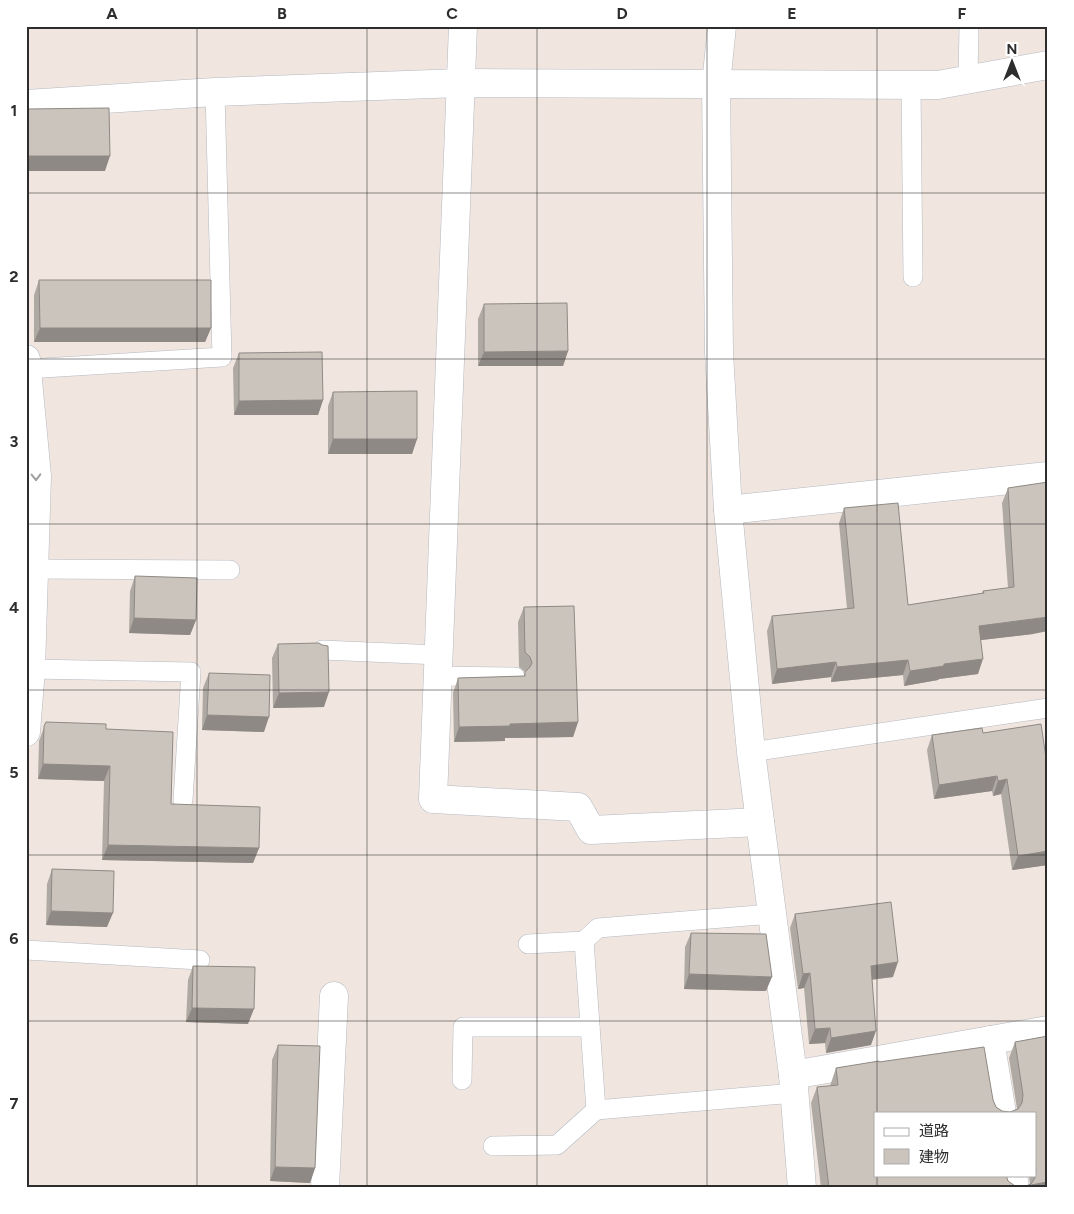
<svg xmlns="http://www.w3.org/2000/svg" width="1074" height="1214" font-family="Figtree,'Noto Sans JP',sans-serif">
  <rect width="100%" height="100%" fill="#f0e6df"/>
  <g fill="none" stroke-linecap="round" stroke-linejoin="round">
    <defs>
      <g id="service">
        <polyline points="968,79 969,26"/>
        <polyline points="911,85 913,277"/>
        <polyline points="27,369 222,357 215,92"/>
        <polyline points="26,569 230,570"/>
        <polyline points="322,650 439,655"/>
        <polyline points="31,669 191,672 183,800"/>
        <polyline points="438,676 515,677"/>
        <polyline points="751,752 1048,708"/>
        <polyline points="772,914 598,928 584,941 596,1110 795,1093"/>
        <polyline points="528,944 584,941"/>
        <polyline points="26,950 200,960"/>
        <polyline points="462,1080 463,1027 590,1027"/>
        <polyline points="493,1146 557,1145 596,1110"/>
      </g>
      <g id="minor">
        <polyline points="463,26 433,799 578,807 591,830 760,822"/>
        <polyline points="722,26 716,84 719,352 728,510 751,752 793,1075 802,1188"/>
        <polyline points="26,104 215,92 460,83 938,85 1048,65"/>
        <polyline points="26,359 37,476 31,669 26,732"/>
        <polyline points="728,510 1048,476"/>
        <polyline points="990,1040 1002,1113"/>
        <polyline points="793,1075 1048,1030"/>
        <polyline points="1013,1175 1015,1188"/>
        <polyline points="325,1188 334,996"/>
      </g>
    </defs>
    <use href="#service" stroke="#b3b8c2" stroke-width="20"/>
    <use href="#minor" stroke="#b3b8c2" stroke-width="29"/>
    <use href="#service" stroke="#fff" stroke-width="19"/>
    <use href="#minor" stroke="#fff" stroke-width="28"/>
  </g>
  <g fill="#afa9a3">
    <polygon points="39,280 211,328 205,342 34,342 34,295"/>
    <polygon points="484,304 568,351 563,366 478,366 478,319"/>
    <polygon points="239,353 323,400 318,415 234,415 233,368"/>
    <polygon points="333,392 417,439 412,454 328,454 328,406"/>
    <polygon points="1008,488 1033,634 981,640 978,674 939,679 938,680 904,686 903,675 831,682 831,677 772,684 767,631 772,616 847,609 839,523 844,508 908,605 982,593 983,591 1008,588 1002,503"/>
    <polygon points="135,576 196,620 190,635 129,633 130,591"/>
    <polygon points="524,607 578,722 573,737 505,738 505,741 454,742 453,693 458,678 524,676 525,672 519,667 518,622"/>
    <polygon points="278,644 324,707 273,708 272,658"/>
    <polygon points="209,673 264,732 202,730 203,688"/>
    <polygon points="46,722 106,729 171,804 259,848 253,863 102,860 104,781 38,779 39,741"/>
    <polygon points="1041,724 1048,865 1012,870 1001,794 993,796 992,791 934,799 927,750 932,735 983,733"/>
    <polygon points="52,869 107,927 46,925 47,884"/>
    <polygon points="795,914 893,977 872,980 871,1045 826,1053 825,1043 809,1044 804,988 798,989 790,928"/>
    <polygon points="691,933 766,991 684,989 685,947"/>
    <polygon points="193,966 248,1024 186,1022 188,980"/>
    <polygon points="1048,1036 1048,1188 1025,1188 1030,1184 1029,1175 1035,1175 1035,1113 875,1113 1008,1181 1015,1186 1021,1188 821,1188 811,1103 817,1087 830,1086 836,1068 879,1062 993,1100 996,1107 1002,1111 1010,1112 1017,1109 1009,1058 1015,1042"/>
    <polygon points="278,1045 315,1168 310,1183 270,1181 272,1060"/>
  </g>
  <g fill="#8e8984">
    <polygon points="26,156 110,156 105,171 26,171"/>
    <polygon points="40,328 211,328 205,342 34,342"/>
    <polygon points="568,351 563,366 478,366 484,352"/>
    <polygon points="323,400 318,415 234,415 239,401"/>
    <polygon points="333,439 417,439 412,454 328,454"/>
    <polygon points="1048,617 1048,631 1033,634 973,641 979,626"/>
    <polygon points="134,618 196,620 190,635 129,633"/>
    <polygon points="983,659 978,674 939,679 938,680 904,686 910,671 944,664"/>
    <polygon points="908,660 903,675 831,682 837,667"/>
    <polygon points="836,662 831,677 772,684 777,669"/>
    <polygon points="329,692 324,707 273,708 279,693"/>
    <polygon points="207,715 269,717 264,732 202,730"/>
    <polygon points="578,722 573,737 505,738 505,741 454,742 459,727 510,724"/>
    <polygon points="43,764 110,766 104,781 38,779"/>
    <polygon points="997,776 992,791 934,799 939,785"/>
    <polygon points="1007,779 1001,794 993,796 998,781"/>
    <polygon points="108,845 259,848 253,863 102,860"/>
    <polygon points="1048,851 1048,865 1012,870 1018,856"/>
    <polygon points="51,911 113,913 107,927 46,925"/>
    <polygon points="898,962 893,977 866,980 871,966"/>
    <polygon points="810,973 804,988 798,989 803,974"/>
    <polygon points="689,974 772,977 766,991 684,989"/>
    <polygon points="192,1008 254,1009 248,1024 186,1022"/>
    <polygon points="830,1028 825,1043 809,1044 815,1029"/>
    <polygon points="876,1031 871,1045 826,1053 831,1038"/>
    <polygon points="275,1167 315,1168 310,1183 270,1181"/>
    <polygon points="1047,1182 1046,1188 1025,1188 1026,1186"/>
  </g>
  <g fill="#cbc4bd" stroke="#8e8984">
    <polygon points="109,108 110,156 26,156 26,109"/>
    <polygon points="39,280 211,280 211,328 40,328"/>
    <polygon points="567,303 568,351 484,352 484,304"/>
    <polygon points="322,352 323,400 239,401 239,353"/>
    <polygon points="417,391 417,439 333,439 333,392"/>
    <polygon points="1048,482 1048,617 979,626 983,659 944,664 944,666 910,671 908,660 837,667 836,662 777,669 772,616 854,608 844,508 898,503 908,605 984,593 983,591 1014,587 1008,488"/>
    <polygon points="135,576 197,578 196,620 134,618"/>
    <polygon points="574,606 578,722 510,724 510,726 459,727 458,678 525,676 525,672 530,667 532,663 530,657 525,652 524,607"/>
    <polygon points="319,643 322,645 328,646 329,692 279,693 278,644"/>
    <polygon points="209,673 270,675 269,717 207,715"/>
    <polygon points="46,722 106,724 106,729 173,732 171,804 260,807 259,848 108,845 110,766 43,764 44,726"/>
    <polygon points="1041,724 1048,771 1048,851 1018,856 1007,779 998,781 997,776 939,785 932,735 982,728 983,733"/>
    <polygon points="52,869 114,871 113,913 51,911"/>
    <polygon points="891,902 898,962 871,966 876,1031 831,1038 830,1028 815,1029 810,973 803,974 795,914"/>
    <polygon points="691,933 766,934 772,977 689,974"/>
    <polygon points="193,966 255,967 254,1009 192,1008"/>
    <polygon points="1048,1036 1048,1184 1047,1182 1026,1186 1031,1184 1035,1178 1036,1170 1035,1163 1035,1113 875,1113 875,1175 1006,1175 1008,1181 1015,1186 1021,1187 828,1188 829,1188 817,1087 838,1085 836,1068 879,1061 879,1062 984,1047 993,1100 996,1107 1002,1111 1010,1112 1018,1109 1022,1103 1023,1095 1015,1042"/>
    <polygon points="278,1045 320,1046 315,1168 275,1167"/>
  </g>
  <defs><path id="oneway-chevron" d="M-2-3.5L2.5 0L-2 3.5" fill="none" stroke-width="1.6" stroke-linecap="round" stroke-linejoin="round" transform="scale(1.25)"/></defs>
  <use stroke="#a0a0a0" href="#oneway-chevron" transform="translate(36 477) rotate(89)"/>
  <path fill="none" stroke="#2d2d2d" stroke-width="1" stroke-opacity="0.55" d="M197,26V1188M367,26V1188M537,26V1188M707,26V1188M877,26V1113M26,193H1048M26,359H1048M26,524H1048M26,690H1048M26,855H1048M26,1021H1048M877,1175V1188"/>
  <rect width="1074" height="1214" fill="none" stroke="#ffffff" stroke-width="55"/>
  <rect x="874" y="1112" width="162" height="65" fill="#ffffff" stroke="#ababab"/>
  <rect x="884" y="1128" width="25" height="8" fill="#ffffff" stroke="#ababab"/>
  <text x="919" y="1136" font-size="15" fill="#2d2d2d">道路</text>
  <rect x="884" y="1149" width="25" height="15" fill="#cbc4bd" stroke="#ababab"/>
  <text x="919" y="1162" font-size="15" fill="#2d2d2d">建物</text>
  <g transform="translate(1012 62)" stroke="#ffffff" stroke-width="4" paint-order="stroke">
  <path d="M0-4L9 19L0 12L-9 19Z" fill="#2d2d2d"/>
  <text y="-8" font-size="14" font-weight="bold" text-anchor="middle" fill="#2d2d2d">N</text>
  </g>
  <rect x="28" y="28" width="1018" height="1158" fill="none" stroke="#2d2d2d" stroke-width="2"/>
  <g font-size="16" text-anchor="middle" font-weight="bold" fill="#2d2d2d">
    <text x="112" y="19">A</text>
    <text x="282" y="19">B</text>
    <text x="452" y="19">C</text>
    <text x="622" y="19">D</text>
    <text x="792" y="19">E</text>
    <text x="962" y="19">F</text>
    <text x="14" y="116">1</text>
    <text x="14" y="282">2</text>
    <text x="14" y="447">3</text>
    <text x="14" y="613">4</text>
    <text x="14" y="778">5</text>
    <text x="14" y="944">6</text>
    <text x="14" y="1109">7</text>
  </g>
</svg>
